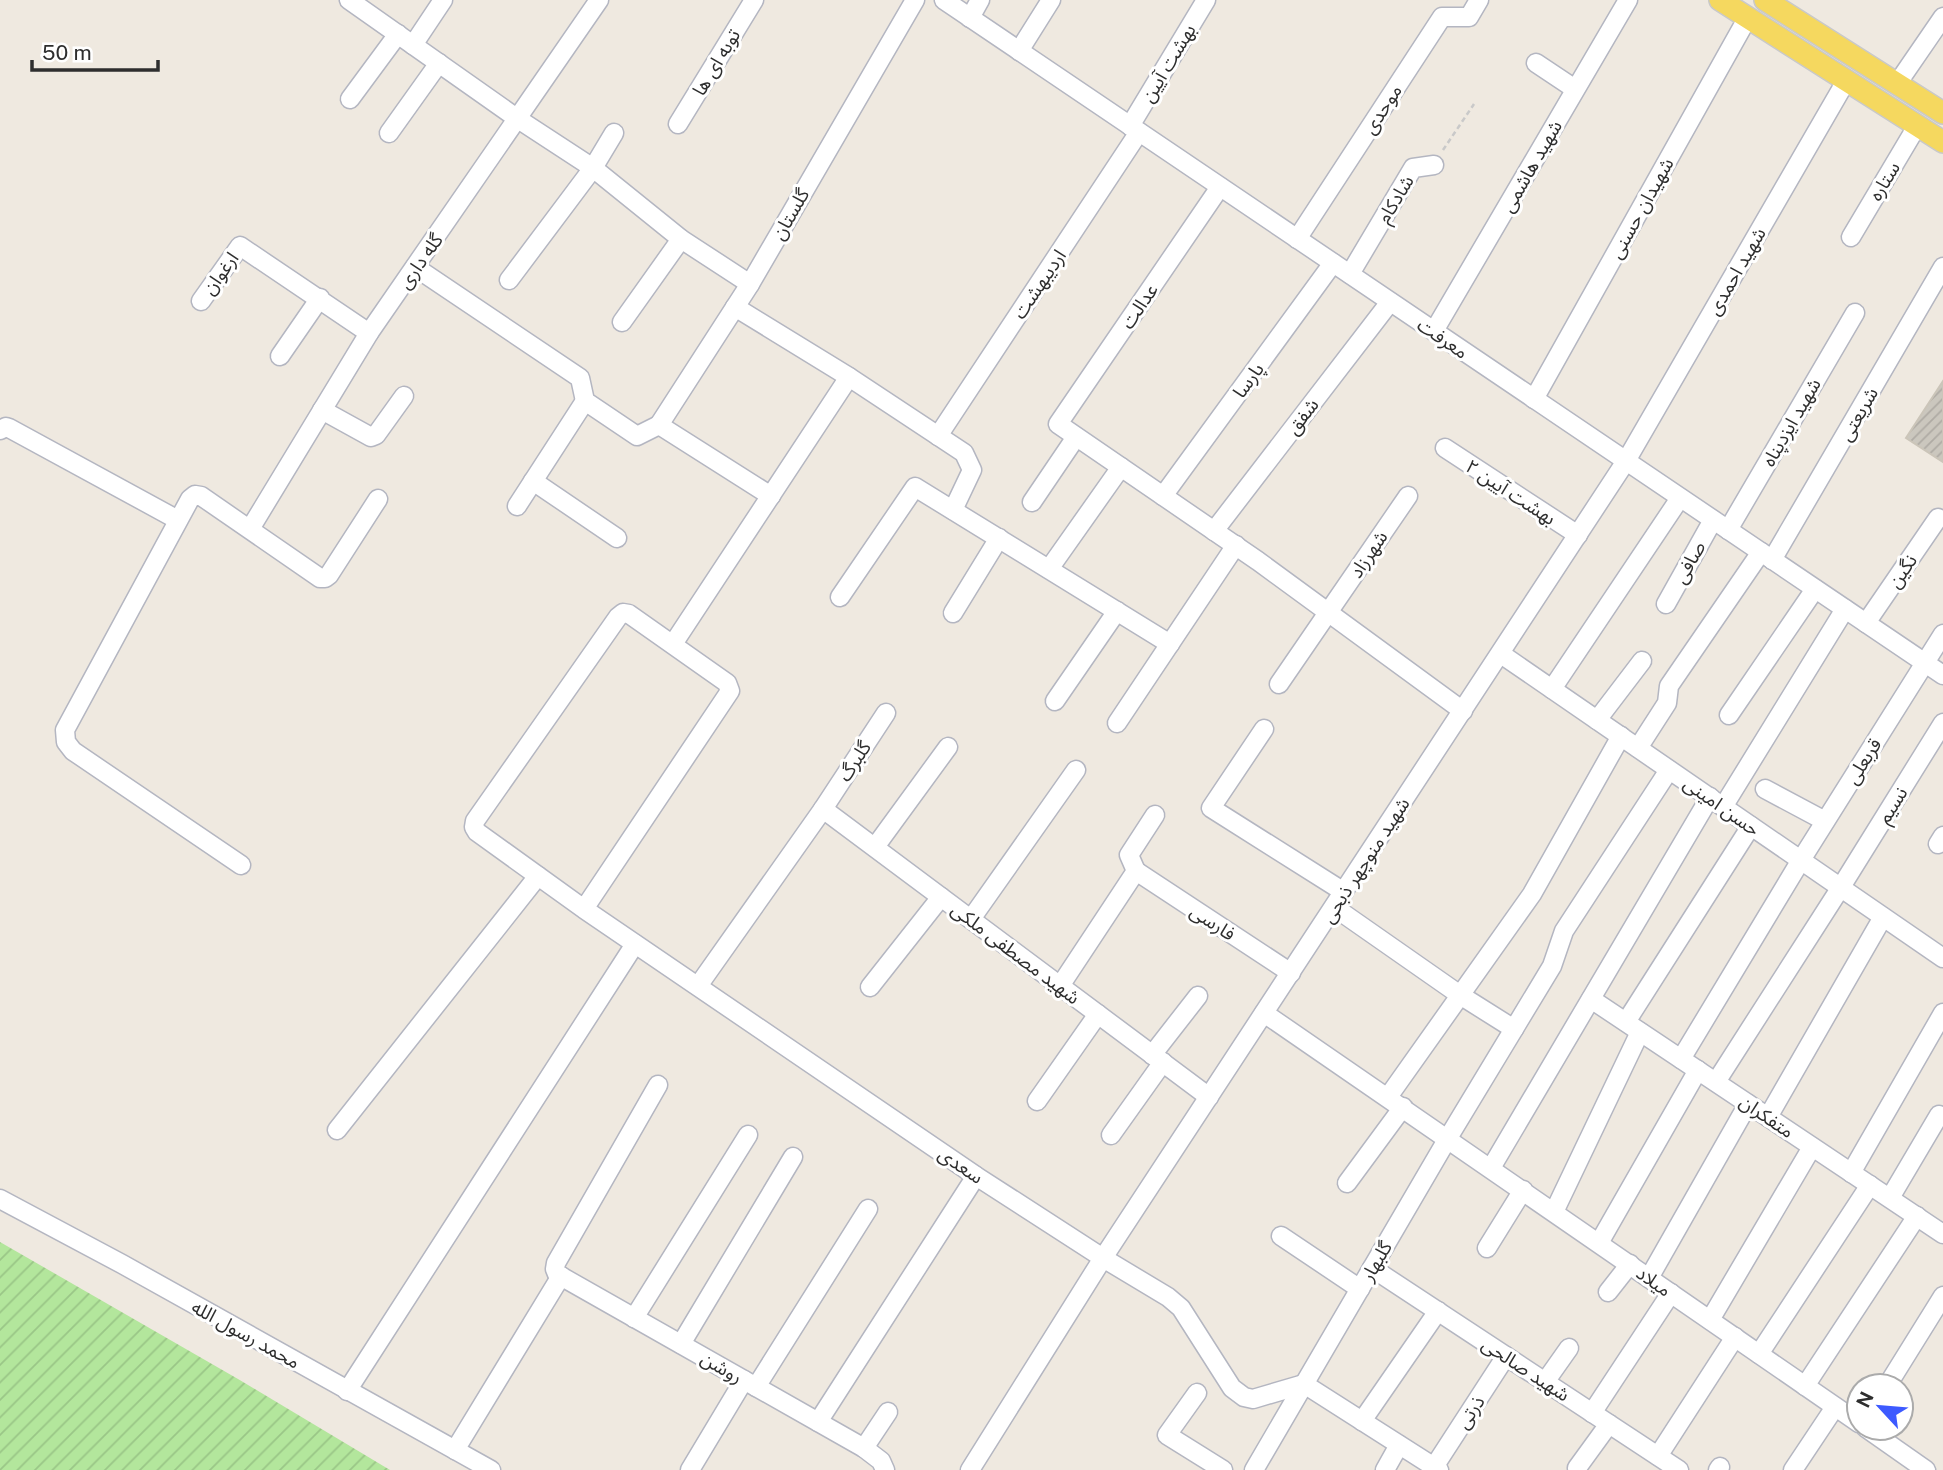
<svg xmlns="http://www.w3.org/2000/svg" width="1943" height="1470" font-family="'Public Sans','Noto Sans Arabic',sans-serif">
  <defs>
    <pattern id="garden-furrows" width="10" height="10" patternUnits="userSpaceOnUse" patternTransform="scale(1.75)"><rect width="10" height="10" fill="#b3e69c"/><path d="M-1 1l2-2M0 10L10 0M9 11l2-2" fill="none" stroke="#9ac687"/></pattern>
    <pattern id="building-hatch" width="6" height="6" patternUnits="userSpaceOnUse" patternTransform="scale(1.75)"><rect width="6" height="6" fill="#cbc7be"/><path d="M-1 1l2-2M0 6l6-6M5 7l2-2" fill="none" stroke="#afaba4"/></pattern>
  </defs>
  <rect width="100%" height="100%" fill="#efe9e0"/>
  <polygon fill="url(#garden-furrows)" points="0,1242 238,1379 390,1470 0,1470"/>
  <polygon fill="url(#building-hatch)" stroke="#cbc5b9" stroke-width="2" points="1943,381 1943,462 1906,438"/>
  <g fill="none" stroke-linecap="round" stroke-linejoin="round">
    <defs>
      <g id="minor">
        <polyline points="349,0 518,119 593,168 681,239 750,284"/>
        <polyline points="944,0 1943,675"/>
        <polyline points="970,18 980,0"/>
        <polyline points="413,45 443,0"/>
        <polyline points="1019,51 1051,0"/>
        <polyline points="1536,63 1575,89"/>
        <polyline points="1897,84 1943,17"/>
        <polyline points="350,99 398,34"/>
        <polyline points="678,124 754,0"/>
        <polyline points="1130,126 1206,0"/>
        <polyline points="389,133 439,63"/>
        <polyline points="1220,187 1058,424 1258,561 1463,711"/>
        <polyline points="1851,237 1917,126"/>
        <polyline points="1297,239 1442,17 1469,17 1479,0"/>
        <polyline points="415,267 580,378 585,401 637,436 659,425"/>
        <polyline points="1350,274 1413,168 1434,165"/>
        <polyline points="509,280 593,168 614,133"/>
        <polyline points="201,301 240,246 369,333"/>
        <polyline points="735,307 849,377 964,453 972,470 953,510"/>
        <polyline points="622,322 681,239"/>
        <polyline points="1434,331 1628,0"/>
        <polyline points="280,356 320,298"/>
        <polyline points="1534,399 1748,17"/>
        <polyline points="322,410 371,437 376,435 404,396"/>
        <polyline points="659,425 750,284 915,0"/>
        <polyline points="659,425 771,496"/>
        <polyline points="0,430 6,427 9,428 178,520"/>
        <polyline points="938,436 1139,132"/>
        <polyline points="1445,448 1578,535"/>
        <polyline points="533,481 617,538"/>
        <polyline points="1163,496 1333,263"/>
        <polyline points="1032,502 1076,437"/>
        <polyline points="517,506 585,401"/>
        <polyline points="250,529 369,333 599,0"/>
        <polyline points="1728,530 1855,313"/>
        <polyline points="1214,531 1390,302"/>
        <polyline points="1772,560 1943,267"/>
        <polyline points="1049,569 1121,467"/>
        <polyline points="840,597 915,487 1170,644"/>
        <polyline points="1666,604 1713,520"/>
        <polyline points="953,613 999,538"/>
        <polyline points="1866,623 1938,518"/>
        <polyline points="673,644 849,377"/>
        <polyline points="1501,654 1943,958"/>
        <polyline points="1279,684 1408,496"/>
        <polyline points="1552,689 1680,498"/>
        <polyline points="1055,701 1117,611"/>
        <polyline points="1729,715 1815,589"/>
        <polyline points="1597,720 1642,661"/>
        <polyline points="1117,723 1236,545"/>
        <polyline points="1264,729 1211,808 1344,892"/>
        <polyline points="1638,748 1667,703 1669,686 1761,552"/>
        <polyline points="1765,789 1825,821"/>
        <polyline points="1723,807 1845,609"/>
        <polyline points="823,809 1209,1097"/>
        <polyline points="1938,844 1943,836"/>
        <polyline points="875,847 948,747"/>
        <polyline points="241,865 73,751 66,742 65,730 190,499 195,495 201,496 320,578 325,578 329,575 378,499"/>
        <polyline points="1136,871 1291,973"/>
        <polyline points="1334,907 1460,995 1514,1029"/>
        <polyline points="584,909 730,691 727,683 629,614 623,613 618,617 475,821 474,827 477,832 584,909 976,1176 1103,1258 1168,1297 1181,1308 1232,1388 1244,1397 1253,1399 1304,1384 1439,1470"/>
        <polyline points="971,919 1076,770"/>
        <polyline points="698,986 823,809 886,713"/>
        <polyline points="1060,986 1136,871 1129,855 1155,815"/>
        <polyline points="870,987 941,897"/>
        <polyline points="1591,999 1943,1234"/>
        <polyline points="1264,1013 1859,1423"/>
        <polyline points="1626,1022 1751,826"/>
        <polyline points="1152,1055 1198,996"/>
        <polyline points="1681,1059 1801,860 1943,634"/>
        <polyline points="1716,1082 1841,887 1943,723"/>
        <polyline points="658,1085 556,1263 555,1269 557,1274 864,1448 881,1461 885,1470"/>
        <polyline points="1388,1097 1532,894 1621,736"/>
        <polyline points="1037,1101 1098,1014"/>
        <polyline points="1768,1117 1883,917"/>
        <polyline points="337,1130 538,876"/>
        <polyline points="1111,1135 1163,1062"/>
        <polyline points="1491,1168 1710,797"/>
        <polyline points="1851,1173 1943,1013"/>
        <polyline points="1347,1183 1403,1107"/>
        <polyline points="1890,1198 1939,1115"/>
        <polyline points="0,1199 122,1264 491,1470"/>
        <polyline points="1554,1212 1640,1032"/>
        <polyline points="1281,1236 1360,1289"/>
        <polyline points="1599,1243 1698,1070"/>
        <polyline points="1487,1248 1523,1190"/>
        <polyline points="1372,1268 1679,1470"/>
        <polyline points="1649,1278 1748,1104"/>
        <polyline points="1608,1292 1630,1264"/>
        <polyline points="634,1318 748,1135"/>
        <polyline points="1710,1320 1812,1147"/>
        <polyline points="681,1344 793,1157"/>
        <polyline points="1759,1354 1870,1185"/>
        <polyline points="1545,1382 1569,1348"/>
        <polyline points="1805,1386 1917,1216"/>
        <polyline points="1887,1386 1943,1296"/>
        <polyline points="756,1387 868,1209"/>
        <polyline points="347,1391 635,944"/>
        <polyline points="1197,1393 1167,1435 1223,1470"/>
        <polyline points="1592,1413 1671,1293"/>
        <polyline points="1362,1421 1438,1311"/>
        <polyline points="818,1422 976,1176"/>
        <polyline points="1866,1428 1926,1470"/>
        <polyline points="864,1448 888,1412"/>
        <polyline points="455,1450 561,1276"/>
        <polyline points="1658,1456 1735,1337"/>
        <polyline points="1434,1467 1506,1356"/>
        <polyline points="1577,1468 1609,1424"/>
        <polyline points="690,1470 744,1380"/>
        <polyline points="970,1470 1103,1258 1626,461 1846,81"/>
        <polyline points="1254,1470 1448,1138 1552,966 1564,931 1669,770"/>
        <polyline points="1385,1470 1399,1445"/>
        <polyline points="1718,1470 1720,1467"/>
        <polyline points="1793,1470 1835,1407"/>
      </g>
      <g id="major">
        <polyline points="1720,0 1943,142"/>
        <polyline points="1765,0 1943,113"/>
      </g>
    </defs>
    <use href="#minor" stroke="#b4b6c1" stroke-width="21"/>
    <use href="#major" stroke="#c9c9c9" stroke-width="24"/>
    <polyline stroke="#c9c9c9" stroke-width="2.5" stroke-dasharray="5 3.5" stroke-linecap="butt" points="1443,150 1474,104"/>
    <use href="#minor" stroke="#fff" stroke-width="18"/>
    <use href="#major" stroke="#f5d85f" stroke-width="21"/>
  </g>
  <g text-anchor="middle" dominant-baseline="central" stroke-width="6" stroke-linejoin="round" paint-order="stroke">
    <g font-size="19" fill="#2e2e2e" stroke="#fff">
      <text transform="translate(716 62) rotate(-59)">توبه ای ها</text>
      <text transform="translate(1168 63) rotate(-59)">بهشت آیین</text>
      <text transform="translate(1382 109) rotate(-57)">موحدی</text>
      <text transform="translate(1531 166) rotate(-60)">شهید هاشمی</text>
      <text transform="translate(1884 181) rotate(-59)">ستاره</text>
      <text transform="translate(1395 199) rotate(-59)">شادکام</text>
      <text transform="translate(1641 208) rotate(-61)">شهیدان حسنی</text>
      <text transform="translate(790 214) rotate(-60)">گلستان</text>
      <text transform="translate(420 261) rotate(-55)">گله داری</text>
      <text transform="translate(1736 271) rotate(-60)">شهید احمدی</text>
      <text transform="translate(220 273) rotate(-54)">ارغوان</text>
      <text transform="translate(1039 284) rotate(-56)">اردیبهشت</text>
      <text transform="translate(1139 306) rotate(-56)">عدالت</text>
      <text transform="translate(1443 338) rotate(34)">معرفت</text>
      <text transform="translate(1248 380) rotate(-54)">پارسا</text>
      <text transform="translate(1858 414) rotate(-60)">شریعتی</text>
      <text transform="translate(1302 416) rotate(-52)">شفق</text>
      <text transform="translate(1791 422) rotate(-60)">شهید ایزدپناه</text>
      <text transform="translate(1511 492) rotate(33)">بهشت آیین ۲</text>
      <text transform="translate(1368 554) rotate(-56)">شهرزاد</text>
      <text transform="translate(1689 562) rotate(-61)">صافی</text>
      <text transform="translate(1902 571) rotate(-56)">نگین</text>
      <text transform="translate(854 761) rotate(-57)">گلبرگ</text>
      <text transform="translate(1863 761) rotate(-58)">قربعلی</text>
      <text transform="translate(1892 805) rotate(-58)">نسیم</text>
      <text transform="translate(1722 806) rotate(35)">حسن امینی</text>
      <text transform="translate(1365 860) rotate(-57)">شهید منوچهر ذبحی</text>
      <text transform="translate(1213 922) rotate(33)">فارسی</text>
      <text transform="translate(1016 953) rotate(37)">شهید مصطفی ملکی</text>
      <text transform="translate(1767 1116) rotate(34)">متفکران</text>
      <text transform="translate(961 1165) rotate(34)">سعدی</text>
      <text transform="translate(1376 1261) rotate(-60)">گلبهار</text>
      <text transform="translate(1654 1281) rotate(35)">میلاد</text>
      <text transform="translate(246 1334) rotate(29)">محمد رسول الله</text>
      <text transform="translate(722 1367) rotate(30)">روشن</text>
      <text transform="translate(1526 1369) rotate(33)">شهید صالحی</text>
      <text transform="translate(1470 1412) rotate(-57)">ذرتی</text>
    </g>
  </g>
  <g transform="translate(1880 1407) rotate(296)"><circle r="33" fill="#ffffff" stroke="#ababab" stroke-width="2"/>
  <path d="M0-5L12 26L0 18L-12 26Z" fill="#3d5aff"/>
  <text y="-10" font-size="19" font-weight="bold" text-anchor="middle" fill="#2e2e2e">N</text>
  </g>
  <path d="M32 60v10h126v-10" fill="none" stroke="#2e2e2e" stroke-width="3.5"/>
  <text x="42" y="60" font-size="21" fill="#2e2e2e" stroke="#ffffff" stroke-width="5" paint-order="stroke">50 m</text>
</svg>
